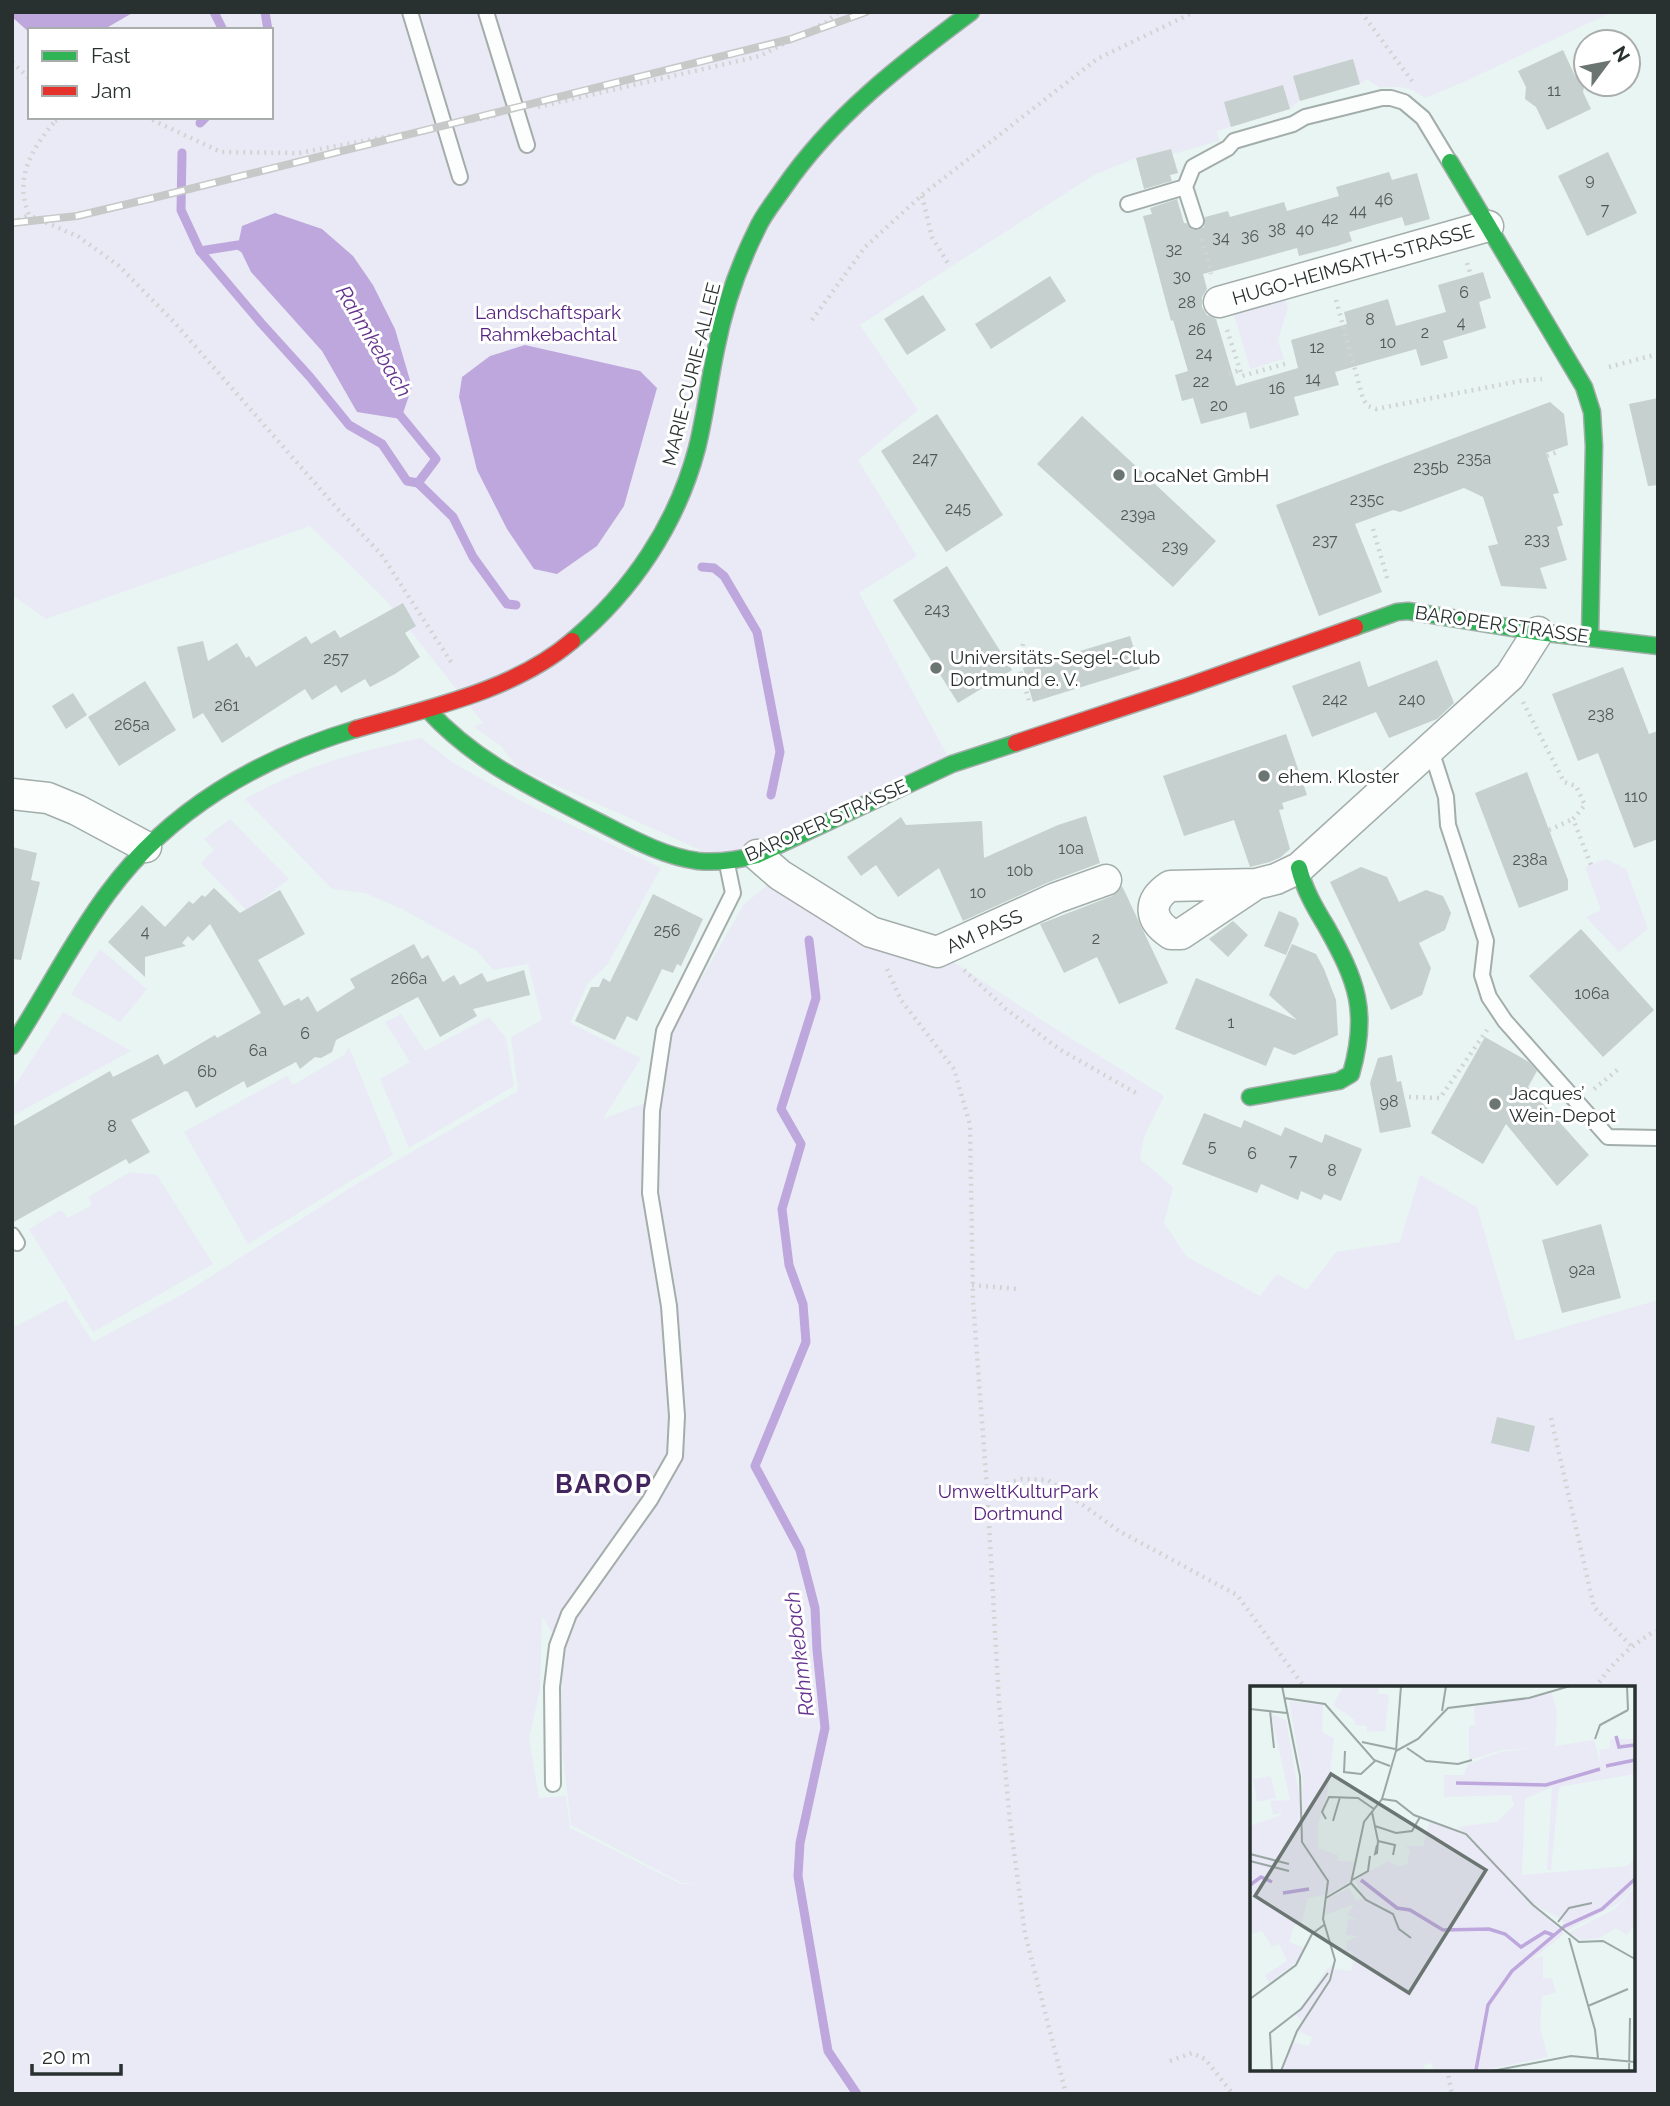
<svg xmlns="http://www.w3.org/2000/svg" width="1670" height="2106" font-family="Raleway,sans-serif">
  <rect width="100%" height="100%" fill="#e8f5f2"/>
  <g fill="#eaeaf6" fill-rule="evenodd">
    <path d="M12,12H1612L1466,81L1425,98C1409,86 1399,86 1380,88L1367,79L1360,84L1300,100L1290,109L1217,131L1219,141L1173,154L1171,149L1136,158L1094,175L860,325L918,410L858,460L917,556L859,593L952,764L727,862L518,768L501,746L474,727L483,723L386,600L310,526L46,619L12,595ZM30,30H271V117H30Z"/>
    <polygon points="1281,290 1288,307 1278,341 1284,359 1250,369 1231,304"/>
    <path d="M421,738L455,764L525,803L661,868L607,965L588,983L570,1023L641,1058L603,1119L653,1100L670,1033L744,904L780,875L883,937L955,963L1043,1021L1164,1096L1144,1137L1140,1159L1173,1187L1164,1223L1187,1257L1260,1296L1277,1274L1307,1290L1336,1252L1400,1242L1420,1175L1477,1207L1516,1341L1658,1300V2094H12V1328L66,1300L93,1342L183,1294L358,1183L518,1091L511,1037L542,1020L528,964L493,970L477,951L404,910L365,893L332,889L245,799C304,766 356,752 421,738ZM542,1616L562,1650L561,1739L571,1825L682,1883H700L681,1884L570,1828L566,1796L539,1798L529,1739L540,1689ZM1252,1688H1633V2069H1252Z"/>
    <polygon points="230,819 289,879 247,911 201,863 214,850 204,839"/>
    <polygon points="1606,859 1626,869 1648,929 1619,952 1586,917 1601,910 1585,867"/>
    <polygon points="100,949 147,989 120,1022 71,994"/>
    <polygon points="63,1012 131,1051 12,1116 12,1090"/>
    <polygon points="401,1014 425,1051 489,1017 506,1038 514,1086 409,1148 380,1079 410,1062 385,1022"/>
    <polygon points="349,1047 393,1155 248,1244 184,1132 287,1076 293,1085 344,1055"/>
    <polygon points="130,1172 157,1175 213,1264 93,1332 29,1229 61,1210 68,1218 92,1205 88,1197"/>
  </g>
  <g fill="#bda7dc">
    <polygon points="12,12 134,12 103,30 30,30 30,33 12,17"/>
    <polygon points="275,213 322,229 353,256 373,285 395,329 412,387 401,419 357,412 322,351 251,272 238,245 242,226"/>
    <polygon points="525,345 640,371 657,388 624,506 597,546 557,574 534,569 507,529 477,470 459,397 462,377 490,356"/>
  </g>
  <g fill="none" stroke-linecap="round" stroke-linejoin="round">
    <g stroke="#bda7dc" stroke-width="9">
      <polyline points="214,12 223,30"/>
      <polyline points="265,12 268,30"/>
      <polyline points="200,123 206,117"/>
      <polyline points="182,153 181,210 200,251 238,245 248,251"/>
      <polyline points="200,251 261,323 310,377 349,425 382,444 407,481 418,483"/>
      <polyline points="395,409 436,459 418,483 453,517 473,557 507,604 516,605"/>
      <polyline points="702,567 714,568 724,576 757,632 780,752 771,795"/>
      <polyline points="809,940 816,998 781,1109 801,1144 782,1209 789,1265 803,1304 806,1342 755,1466 800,1550 815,1608 817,1650 825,1728 800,1843 798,1876 828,2051 857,2094"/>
    </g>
  </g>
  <g fill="#c6d0ce">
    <polygon points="1563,50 1575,76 1586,79 1583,92 1591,109 1547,130 1536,107 1525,99 1526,87 1518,71"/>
    <polygon points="1353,59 1360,84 1300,101 1293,76"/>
    <polygon points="1283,85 1290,109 1231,127 1224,102"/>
    <polygon points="1171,149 1178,173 1170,175 1172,181 1144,189 1136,158"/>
    <polygon points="1608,152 1637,213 1587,236 1558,176"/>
    <polygon points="1389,172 1392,180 1417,173 1430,219 1405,226 1402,217 1349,232 1352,241 1337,246 1299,256 1297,248 1203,274 1207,289 1202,297 1202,307 1207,315 1216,319 1236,386 1298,368 1291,340 1347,324 1344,312 1388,299 1396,326 1446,312 1438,285 1483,272 1491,298 1479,302 1486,328 1443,341 1448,358 1421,366 1416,349 1335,372 1339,385 1294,397 1299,415 1250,429 1246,412 1201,424 1193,398 1182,401 1175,375 1188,371 1173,320 1171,321 1143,216 1152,214 1150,208 1177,199 1184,223 1186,223 1193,230 1198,230 1204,227 1205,217 1228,211 1230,217 1284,202 1287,211 1339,196 1336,187"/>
    <polygon points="1050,276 1066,301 991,349 975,324"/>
    <polygon points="923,295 946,330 907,355 884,319"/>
    <polygon points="1658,398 1658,485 1648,486 1629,404"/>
    <polygon points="1550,402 1564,414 1568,445 1546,453 1559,493 1553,494 1563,525 1557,527 1567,560 1540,568 1547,589 1501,586 1488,546 1498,544 1483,497 1464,488 1400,512 1393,510 1355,524 1382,592 1319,616 1276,505"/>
    <polygon points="937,414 1003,515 946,552 881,451"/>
    <polygon points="1082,416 1216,541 1173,587 1037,464"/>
    <polygon points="947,566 1012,670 958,703 893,600"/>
    <polygon points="403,603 416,626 405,633 420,657 395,674 370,687 365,679 341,693 336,685 312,700 305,689 222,743 203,713 193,719 177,647 203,641 208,661 237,643 246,658 249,656 256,667 306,636 311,644 335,630 340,638"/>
    <polygon points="1130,636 1140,669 1033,702 1023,668"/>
    <polygon points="1437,660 1454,703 1437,719 1389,738 1376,712 1312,737 1292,686 1360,661 1368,687"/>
    <polygon points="1623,667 1649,734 1658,731 1658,839 1634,848 1598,753 1578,761 1552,694"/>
    <polygon points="145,681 176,730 119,766 88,717"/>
    <polygon points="73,693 87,715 66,729 52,706"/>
    <polygon points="1286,734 1307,795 1282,803 1284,809 1279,810 1290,849 1281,857 1270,862 1250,867 1234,820 1184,836 1163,776"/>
    <polygon points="1527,772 1568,880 1568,890 1519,908 1475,793"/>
    <polygon points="1086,816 1100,863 1049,882 963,921 939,868 898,897 876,865 861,876 847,857 901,817 906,825 982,821 984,858 1058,825"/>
    <polygon points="12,847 37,853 31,880 40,882 21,960 12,959"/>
    <polygon points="1361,867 1387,877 1399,902 1426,890 1443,896 1451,913 1445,930 1419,943 1431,968 1422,995 1391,1010 1330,882"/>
    <polygon points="1122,886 1168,983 1119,1004 1097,957 1064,973 1040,924 1112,896"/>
    <polygon points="214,888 240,913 280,890 305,934 258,960 284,1006 299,998 301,1001 308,996 317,1012 355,988 350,979 414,944 422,959 428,955 443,982 454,975 460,985 482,973 487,982 524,970 530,995 473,1009 477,1016 440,1037 418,997 336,1040 332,1052 321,1058 315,1057 300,1069 296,1062 247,1088 244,1081 196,1108 188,1092 185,1091 131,1120 150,1152 129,1164 126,1159 12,1223 12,1127 110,1071 113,1077 158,1054 164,1065 215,1035 217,1038 261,1013 210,924 193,941 188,936 182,943 186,946 145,957 145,977 108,942 142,905 165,927 189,901 193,904 202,895 205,897"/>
    <polygon points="653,894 703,919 681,966 677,964 673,973 662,969 637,1021 627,1016 615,1040 575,1021 591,987 599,987 603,978 610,982"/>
    <polygon points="1279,911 1296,918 1299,924 1286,955 1264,946"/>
    <polygon points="1233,921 1248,935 1228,957 1209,939"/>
    <polygon points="1581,929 1654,1010 1603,1057 1529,976"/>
    <polygon points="1292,944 1316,954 1324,969 1336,1000 1338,1035 1294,1055 1274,1047 1266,1066 1175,1029 1196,978 1297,1020 1269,995"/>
    <polygon points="1485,1037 1529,1062 1537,1071 1528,1087 1589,1155 1557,1186 1506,1124 1483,1164 1431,1133"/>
    <polygon points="1392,1055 1397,1082 1401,1081 1411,1127 1380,1133 1370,1083 1378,1058"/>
    <polygon points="1204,1113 1241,1128 1244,1120 1281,1136 1285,1127 1322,1143 1325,1134 1362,1149 1341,1201 1324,1194 1321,1200 1301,1191 1298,1200 1261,1184 1257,1193 1182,1164"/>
    <polygon points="1601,1224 1621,1298 1562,1313 1542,1240"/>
    <polygon points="1497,1417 1535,1426 1529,1452 1491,1443"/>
  </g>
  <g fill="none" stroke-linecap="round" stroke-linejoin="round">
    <defs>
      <g id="lane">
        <polyline points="410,12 460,177"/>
        <polyline points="486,12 527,145"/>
        <polyline points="1128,204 1185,187"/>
        <polyline points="1196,221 1185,187 1193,167 1228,148 1234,141 1293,124 1305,117 1382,98 1391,98 1404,102 1423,118 1449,161"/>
        <polyline points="1431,750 1446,797 1448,825 1486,941 1482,975 1489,997 1505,1021 1608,1137 1658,1138"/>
        <polyline points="12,1235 17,1243"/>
        <polyline points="553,1784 552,1687 557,1646 569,1614 650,1500 675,1456 677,1416 669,1306 650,1193 652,1111 664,1031 733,893 727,864"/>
      </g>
      <g id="street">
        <polyline points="1219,302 1488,226"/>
        <polyline points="12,794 48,798 77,810 146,847"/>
        <polyline points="757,855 780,875 871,932 937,952 1056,898 1106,880"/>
        <path d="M1256,884L1181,934H1171C1149,920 1147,901 1170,886L1256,884L1276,879L1299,868L1510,676L1538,632"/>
      </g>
      <g id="fast">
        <polyline points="1450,162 1584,387 1592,412 1594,446 1590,636"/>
        <polyline points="1355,627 1397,612 1408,611 1538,632 1658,646"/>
        <path d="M572,641C632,591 677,524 697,448C705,416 709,382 716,349C724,308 738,267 757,229C763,215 774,202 783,189C833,116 901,64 971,12"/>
        <path d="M428,710C474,761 533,788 593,819C627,836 661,856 698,861C718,863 738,860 757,855L952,764L1016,743"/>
        <path d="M12,1046C45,996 72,941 108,893C169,810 259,758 356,729"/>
        <path d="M1250,1097L1339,1081L1351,1074C1369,1012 1357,981 1326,926C1315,908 1304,889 1299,868"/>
      </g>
      <g id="jam">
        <path d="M356,729C429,708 513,691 572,641"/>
        <polyline points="1016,743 1188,686 1355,627"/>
      </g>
    </defs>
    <use href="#lane" stroke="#a3adaa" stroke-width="18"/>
    <use href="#street" stroke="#a3adaa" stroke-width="33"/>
    <use href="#fast" stroke="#a3adaa" stroke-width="19"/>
    <use href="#jam" stroke="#a3adaa" stroke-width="19"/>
    <g stroke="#d0d5d4" stroke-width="4.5" stroke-dasharray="2 5" stroke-linecap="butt">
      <polyline points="1361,12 1412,81"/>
      <polyline points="12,62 30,79"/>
      <polyline points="538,107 760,56 826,22 838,12"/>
      <path d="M53,117L55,121C31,151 14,177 29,215L79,237L119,266L174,322L335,506L381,554L453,665"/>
      <polyline points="146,117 221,152 299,153 423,130"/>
      <polyline points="55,121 65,117"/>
      <polyline points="466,122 495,116"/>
      <polyline points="922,196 932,237 949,265"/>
      <polyline points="12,223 29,215"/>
      <polyline points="1202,239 1211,274"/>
      <polyline points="1467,263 1471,276"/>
      <polyline points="1336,300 1363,399 1368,406 1376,409 1520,381 1542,379"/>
      <polyline points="812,320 865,247 922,195 1097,59 1194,12"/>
      <polyline points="1227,330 1242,376 1288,363"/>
      <polyline points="1609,367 1658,354"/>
      <polyline points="1229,374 1240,370"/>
      <polyline points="1547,456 1560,451"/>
      <polyline points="1373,529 1388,581"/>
      <polyline points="1023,644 1019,667 1030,704"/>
      <polyline points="1523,702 1564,782 1576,786 1585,805 1573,819 1591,865"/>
      <polyline points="1549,830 1573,819"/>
      <polyline points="887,969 901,1000 954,1069 970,1125 973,1301 987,1489 999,1702 1010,1822 1025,1934 1066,2094"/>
      <polyline points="964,970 1006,1009 1059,1049 1136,1093"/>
      <polyline points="1594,1089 1621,1067"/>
      <polyline points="1409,1097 1440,1098 1487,1030"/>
      <polyline points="972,1285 1017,1289"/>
      <polyline points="1551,1418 1594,1607 1631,1646"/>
      <polyline points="987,1489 1022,1479 1048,1480 1119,1531 1237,1595 1305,1688"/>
      <path d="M1595,1688C1613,1662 1628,1648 1653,1632L1658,1631"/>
      <polyline points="1170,2061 1192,2053 1205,2059 1233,2094"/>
      <polyline points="1447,2069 1452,2094"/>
    </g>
    <use href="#lane" stroke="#fcfefd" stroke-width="14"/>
    <use href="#street" stroke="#fcfefd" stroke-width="30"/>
    <use href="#fast" stroke="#30b455" stroke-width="16"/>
    <use href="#jam" stroke="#e5322d" stroke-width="16"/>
    <defs>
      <polyline id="rail" points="12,223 77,216 153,198 791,39 866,12"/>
    </defs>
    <use href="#rail" stroke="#c6c9c8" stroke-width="8"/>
    <use href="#rail" stroke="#fff" stroke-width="5" stroke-dasharray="16" stroke-linecap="butt"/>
  </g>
  <g fill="#6b7673" stroke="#fff" stroke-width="2.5">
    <circle cx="1119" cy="475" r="7"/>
    <circle cx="936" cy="668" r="7"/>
    <circle cx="1264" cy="776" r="7"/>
    <circle cx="1495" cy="1104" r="7"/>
  </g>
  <g text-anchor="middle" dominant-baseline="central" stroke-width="6" stroke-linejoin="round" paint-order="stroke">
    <g font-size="16" fill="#505957">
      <text x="1554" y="90">11</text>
      <text x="1590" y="179">9</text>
      <text x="1384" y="199">46</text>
      <text x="1605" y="209">7</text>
      <text x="1358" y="210">44</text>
      <text x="1330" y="218">42</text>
      <text x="1277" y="229">38</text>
      <text x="1305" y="229">40</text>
      <text x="1250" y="236">36</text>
      <text x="1221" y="237">34</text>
      <text x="1174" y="249">32</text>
      <text x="1182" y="276">30</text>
      <text x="1464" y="292">6</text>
      <text x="1187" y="302">28</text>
      <text x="1370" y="319">8</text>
      <text x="1461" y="322">4</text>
      <text x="1197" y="329">26</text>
      <text x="1425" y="332">2</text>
      <text x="1388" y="342">10</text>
      <text x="1317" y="347">12</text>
      <text x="1204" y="353">24</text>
      <text x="1313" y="378">14</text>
      <text x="1201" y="381">22</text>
      <text x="1277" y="388">16</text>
      <text x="1219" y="405">20</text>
      <text x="925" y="458">247</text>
      <text x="1474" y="458">235a</text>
      <text x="1431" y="467">235b</text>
      <text x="1367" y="499">235c</text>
      <text x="958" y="508">245</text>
      <text x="1138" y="514">239a</text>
      <text x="1537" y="539">233</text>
      <text x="1325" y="540">237</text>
      <text x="1175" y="546">239</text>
      <text x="937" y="609">243</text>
      <text x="336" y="658">257</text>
      <text x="1335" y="699">242</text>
      <text x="1412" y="699">240</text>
      <text x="227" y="705">261</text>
      <text x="1601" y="714">238</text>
      <text x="132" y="724">265a</text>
      <text x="1636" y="796">110</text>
      <text x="1071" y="848">10a</text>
      <text x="1530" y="859">238a</text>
      <text x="1020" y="870">10b</text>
      <text x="978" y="892">10</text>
      <text x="667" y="930">256</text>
      <text x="145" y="931">4</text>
      <text x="1096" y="938">2</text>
      <text x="409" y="978">266a</text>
      <text x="1592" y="993">106a</text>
      <text x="1231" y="1022">1</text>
      <text x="305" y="1033">6</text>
      <text x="258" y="1050">6a</text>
      <text x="207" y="1071">6b</text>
      <text x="1389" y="1101">98</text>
      <text x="112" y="1126">8</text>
      <text x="1212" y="1146">5</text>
      <text x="1252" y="1153">6</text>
      <text x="1293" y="1160">7</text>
      <text x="1332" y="1170">8</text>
      <text x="1582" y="1269">92a</text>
    </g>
    <g font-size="19" fill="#28312f" stroke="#fff">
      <text transform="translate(1353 264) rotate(-16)">HUGO-HEIMSATH-STRASSE</text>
      <text transform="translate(691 374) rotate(-76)">MARIE-CURIE-ALLEE</text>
      <text transform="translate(1502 624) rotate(8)">BAROPER STRASSE</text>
      <text transform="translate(826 820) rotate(-24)">BAROPER STRASSE</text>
      <text transform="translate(984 931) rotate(-24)">AM PASS</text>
    </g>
    <g font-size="19" fill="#56237f" stroke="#fff">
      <text x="548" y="312">Landschaftspark<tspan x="548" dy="22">Rahmkebachtal</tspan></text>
      <text x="1018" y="1491">UmweltKulturPark<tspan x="1018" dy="22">Dortmund</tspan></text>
    </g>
    <g font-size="19" fill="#28312f" stroke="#fff" text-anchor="start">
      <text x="1133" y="475">LocaNet GmbH</text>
      <text x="950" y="657">Universitäts-Segel-Club<tspan x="950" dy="22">Dortmund e. V.</tspan></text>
      <text x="1278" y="776">ehem. Kloster</text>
      <text x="1509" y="1093">Jacques’<tspan x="1509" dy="22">Wein-Depot</tspan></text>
    </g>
    <g font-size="21" font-style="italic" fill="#65338f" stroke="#fff">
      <text transform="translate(374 341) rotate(59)">Rahmkebach</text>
      <text transform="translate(799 1654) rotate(-97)">Rahmkebach</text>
    </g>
    <g font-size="26" font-weight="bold" letter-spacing="2" fill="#42255e" stroke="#fff">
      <text x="604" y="1484">BAROP</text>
    </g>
  </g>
  <g transform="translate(1250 1686)">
    <rect width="385" height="385" fill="#e8f5f2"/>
    <path d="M93,0H129L128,8H139L135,45L117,46V40L105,39V34L83,19ZM302,7L307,26L305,60L344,54L351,80L349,64L360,62V53H385V88L309,101L301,184H297L302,101L275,113L272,189L378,180L385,170V199L369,217L317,245L312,234L285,219L208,141L247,136L264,119L261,109L194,111V89H214L218,78L250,66L282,62L252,64L219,74V40L225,39L224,21ZM39,15L73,19L72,46L84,52L77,110L68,138V162L88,169V175L104,176L102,194L79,208L58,212L52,236L44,240L39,256L55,262L50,273L19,297L15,289L37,275L29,258L22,261L12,245L0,248V140L31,129L29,119L30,127L23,129L20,115L40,114L21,28L36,34L52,124L53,94ZM21,90L26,112L7,116L3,93ZM180,135L215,149L314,248L283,273L293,270V292H302L306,307L292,310L290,342L298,371L231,385H183L182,377L174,379L175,385H31L42,356L59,360L62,351L47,345L52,336L46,329L76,284L83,278L82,293L85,283L102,285L103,265H96L97,255L108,250L96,249L98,233L108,234L97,229L104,218L75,229L78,213L99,202L106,215L112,212L115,216L105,193L139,175L148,181L157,178L160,165L156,160H173ZM385,201V238L377,249L366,242L350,252L331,254L318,247L365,223Z" fill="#eaeaf6"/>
    <path fill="none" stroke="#bda7dc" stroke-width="3.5" d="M366,50L369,61L385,59M356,80L385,74M206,97L296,99L350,83M111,194L147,222L160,224L193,244L239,243L255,248L271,261L295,246L303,249M0,199L11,191L22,196M33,207L59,203M226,384L238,319L262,285L315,240L352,223L385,193"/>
    <path fill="none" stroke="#9ba7a4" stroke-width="2" d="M377,0L378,24M34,12L75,18L124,74L140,80M0,23L37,27M20,25L24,62M192,25L196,0M345,53L350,39L378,24M112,56L145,63M157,62L176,75L208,78L222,74M95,65L94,86L111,88L125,75M146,65L168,53L198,22L279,12L320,0M146,65L151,0M132,113L146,115L164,129L216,148L283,219L329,256M122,126L128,155L127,167L125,168L127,159M76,133L72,126L79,111L108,112L124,123M83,135L90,111M125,140L146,147L162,145L170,131M128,155L145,159L143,169M0,168L39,178M0,175L39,185M102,194L118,185L120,170M101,197L116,214L143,228L149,243L161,252M76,212L101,197L114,136L132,113L146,65M308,236L319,222L342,217M319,252L345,344L348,372M328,256L353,255L385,273M0,313L46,279L62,248L74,239M338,320L378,303M22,385L20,347L51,323L78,287M31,385L47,345L80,294L85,274L73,233L78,195L52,156L50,90L32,0M242,385L321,370L385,376M379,385L380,332"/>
    <path fill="#6b7673" fill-opacity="0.15" stroke="#6b7673" stroke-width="3.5" d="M81,88L236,184L159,307L5,210Z"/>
    <rect width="385" height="385" fill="none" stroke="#28312f" stroke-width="3.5"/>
  </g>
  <rect width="1670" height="2106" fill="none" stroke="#28312f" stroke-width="28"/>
  <rect x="28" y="28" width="245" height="91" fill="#ffffff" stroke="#a9adac" stroke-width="2"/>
  <rect x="42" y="51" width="35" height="10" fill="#30b455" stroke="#a9adac" stroke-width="2"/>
  <text x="91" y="63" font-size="21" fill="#28312f">Fast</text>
  <rect x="42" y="86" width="35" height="10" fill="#e5322d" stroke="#a9adac" stroke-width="2"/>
  <text x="91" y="98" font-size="21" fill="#28312f">Jam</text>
  <g transform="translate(1607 63) rotate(58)"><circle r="33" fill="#ffffff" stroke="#a9adac" stroke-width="2"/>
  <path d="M0-5L12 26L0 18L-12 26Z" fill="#6b7673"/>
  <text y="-10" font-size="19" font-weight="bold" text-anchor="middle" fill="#28312f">N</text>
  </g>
  <path d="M32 2064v10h89v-10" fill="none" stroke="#28312f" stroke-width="3.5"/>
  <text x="42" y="2064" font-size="21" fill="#28312f" stroke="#ffffff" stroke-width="5" paint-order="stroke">20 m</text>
</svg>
